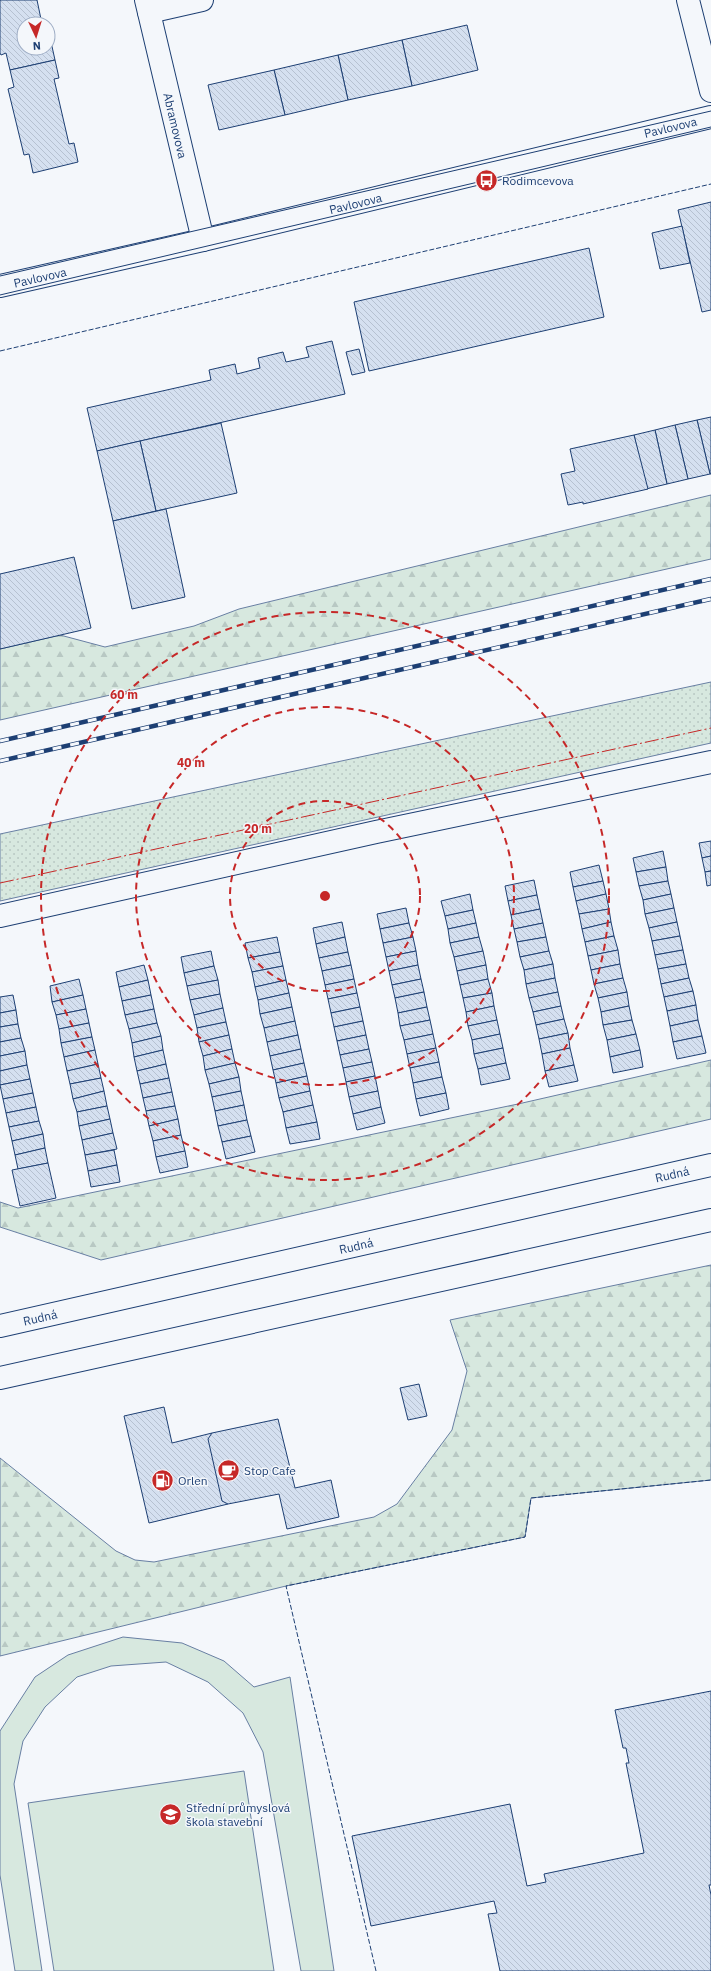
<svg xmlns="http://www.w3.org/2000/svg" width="711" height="1971" font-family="'IBM Plex Sans',sans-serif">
  <defs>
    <pattern id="forest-firs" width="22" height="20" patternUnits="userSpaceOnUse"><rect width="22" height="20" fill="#d7e8df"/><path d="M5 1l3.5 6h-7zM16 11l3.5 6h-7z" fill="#b8c8c3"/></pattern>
    <pattern id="garden-dots" width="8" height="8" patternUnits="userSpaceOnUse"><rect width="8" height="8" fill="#d7e8df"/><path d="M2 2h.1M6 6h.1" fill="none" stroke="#b8c8c3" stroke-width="1.8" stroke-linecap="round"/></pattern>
    <pattern id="building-back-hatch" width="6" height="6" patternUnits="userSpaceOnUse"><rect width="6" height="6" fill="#d5e0f0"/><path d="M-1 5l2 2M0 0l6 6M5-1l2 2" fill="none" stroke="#b6c1d1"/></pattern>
  </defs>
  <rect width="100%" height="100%" fill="#f4f7fb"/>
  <g fill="url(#forest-firs)" stroke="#687fa3">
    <polygon points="711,495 711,559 0,720 0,649 60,635 105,647 194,626 239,609"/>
    <polygon points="711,1060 711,1119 101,1260 0,1227 0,1202 18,1208 518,1104"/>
    <polygon points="711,1265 711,1480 531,1498 525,1537 286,1586 0,1656 0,1458 116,1551 135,1560 154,1562 374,1517 397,1504 452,1430 467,1371 450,1320"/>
  </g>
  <polygon fill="url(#garden-dots)" stroke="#687fa3" points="711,682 711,743 0,901 0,834"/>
  <g fill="#d7e8df" stroke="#687fa3">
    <polygon points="123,1637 182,1643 224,1661 254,1687 290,1677 334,1971 301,1971 263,1752 243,1713 208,1682 166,1662 111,1666 77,1677 45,1707 23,1741 14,1784 42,1971 15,1971 0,1875 0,1731 35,1677 68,1655"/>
    <polygon points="244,1771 274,1971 54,1971 28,1803"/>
  </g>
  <g fill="url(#building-back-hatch)" stroke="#1d3f73">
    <polygon points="0,0 37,0 42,24 24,24 24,48 48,48 48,43 51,42 55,60 10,70 6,53 1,55 0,53"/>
    <polygon points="467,25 478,70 412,86 402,40"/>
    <polygon points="402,40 412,86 348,100 338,55"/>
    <polygon points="338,55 348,100 285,115 274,70"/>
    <polygon points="55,60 59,78 54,79 69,144 74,143 78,162 33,173 29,154 24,155 8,89 14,87 10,70"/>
    <polygon points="274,70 285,115 219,130 208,85"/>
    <polygon points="711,202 711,310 702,312 678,210"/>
    <polygon points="682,226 690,263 660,269 652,233"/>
    <polygon points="589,248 604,317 369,371 354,302"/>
    <polygon points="332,341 345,394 97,451 87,408 211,380 209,370 235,364 237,374 260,368 258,358 283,352 286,362 309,357 306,347"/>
    <polygon points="359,349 365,372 352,375 346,352"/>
    <polygon points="711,417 711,474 710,474 697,420"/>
    <polygon points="697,420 710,474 688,479 675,425"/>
    <polygon points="221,423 237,493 156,511 140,441"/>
    <polygon points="675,425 688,479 667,484 655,430"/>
    <polygon points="655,430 667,484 646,489 634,435"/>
    <polygon points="634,435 648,489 583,504 583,502 568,505 561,474 575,471 570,449"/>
    <polygon points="140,441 156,511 113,521 97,451"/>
    <polygon points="166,509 185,597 132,609 113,521"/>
    <polygon points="74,557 91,628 0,649 0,574"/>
    <polygon points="711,841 711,856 702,858 699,843"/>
    <polygon points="663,851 666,867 636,872 633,858"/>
    <polygon points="711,856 711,871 705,872 702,858"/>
    <polygon points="599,865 603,881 573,887 570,872"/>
    <polygon points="666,867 668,881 639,886 636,872"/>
    <polygon points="711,871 711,885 707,886 705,872"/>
    <polygon points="534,880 537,895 508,901 505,886"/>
    <polygon points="603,881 606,894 576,901 573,887"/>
    <polygon points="668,881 671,894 643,900 639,886"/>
    <polygon points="470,894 473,910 445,916 441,901"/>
    <polygon points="606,894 609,909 579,914 576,901"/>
    <polygon points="671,894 674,908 645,914 643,900"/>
    <polygon points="537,895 540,909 511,915 508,901"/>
    <polygon points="406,908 409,923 380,929 377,914"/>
    <polygon points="674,908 677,922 649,928 645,914"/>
    <polygon points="540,909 543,923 514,929 511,915"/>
    <polygon points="609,909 611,922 582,929 579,914"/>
    <polygon points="473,910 476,923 448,929 445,916"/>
    <polygon points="342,922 345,937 316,944 313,928"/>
    <polygon points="611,922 614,936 585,942 582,929"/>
    <polygon points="677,922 680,936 652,941 649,928"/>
    <polygon points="409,923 413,937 383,943 380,929"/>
    <polygon points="476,923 479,937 450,943 448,929"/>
    <polygon points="543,923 546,937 517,942 514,929"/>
    <polygon points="614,936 618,950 588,956 585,942"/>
    <polygon points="680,936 683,950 655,955 652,941"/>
    <polygon points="277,937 280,952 248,958 245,943"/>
    <polygon points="345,937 348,952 319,958 316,944"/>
    <polygon points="413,937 416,951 386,957 383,943"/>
    <polygon points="479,937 483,951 454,957 450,943"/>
    <polygon points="546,937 549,951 520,957 517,942"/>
    <polygon points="618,950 620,964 591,970 588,956"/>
    <polygon points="683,950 686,964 658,969 655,955"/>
    <polygon points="211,951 214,966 184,973 181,957"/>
    <polygon points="416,951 418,965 389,971 386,957"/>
    <polygon points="483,951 486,965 457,971 454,957"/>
    <polygon points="549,951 553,964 524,970 520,957"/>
    <polygon points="280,952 283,966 252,972 248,958"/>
    <polygon points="348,952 351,965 322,971 319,958"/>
    <polygon points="553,964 555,978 526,984 524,970"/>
    <polygon points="620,964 623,978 594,984 591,970"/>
    <polygon points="686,964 689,978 661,984 658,969"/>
    <polygon points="144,965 148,980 119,987 116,972"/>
    <polygon points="351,965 354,979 325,985 322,971"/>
    <polygon points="418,965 421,979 392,985 389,971"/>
    <polygon points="486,965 488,979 460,985 457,971"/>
    <polygon points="214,966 218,980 187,986 184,973"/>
    <polygon points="283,966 286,980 255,987 252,972"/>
    <polygon points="555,978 558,992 529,998 526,984"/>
    <polygon points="623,978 627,992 598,998 594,984"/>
    <polygon points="689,978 693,991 664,997 661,984"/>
    <polygon points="79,979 83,995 52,1002 50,986"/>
    <polygon points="354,979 357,993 328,999 325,985"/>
    <polygon points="421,979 424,992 395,998 392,985"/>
    <polygon points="488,979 492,993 463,998 460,985"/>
    <polygon points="148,980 151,995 122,1001 119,987"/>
    <polygon points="218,980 220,994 190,1000 187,986"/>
    <polygon points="286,980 289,993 258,1000 255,987"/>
    <polygon points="693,991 696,1005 667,1011 664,997"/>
    <polygon points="424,992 427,1007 398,1013 395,998"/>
    <polygon points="558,992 561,1006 533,1012 529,998"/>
    <polygon points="627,992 629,1006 601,1012 598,998"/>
    <polygon points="289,993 292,1007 260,1014 258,1000"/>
    <polygon points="357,993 360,1007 331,1013 328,999"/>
    <polygon points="492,993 494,1006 466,1012 463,998"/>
    <polygon points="220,994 223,1008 194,1015 190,1000"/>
    <polygon points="13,995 16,1010 0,1013 0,997"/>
    <polygon points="83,995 86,1009 56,1015 52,1002"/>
    <polygon points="151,995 154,1009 125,1015 122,1001"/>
    <polygon points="696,1005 698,1020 670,1026 667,1011"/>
    <polygon points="494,1006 497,1020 468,1026 466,1012"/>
    <polygon points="561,1006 564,1019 536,1025 533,1012"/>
    <polygon points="629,1006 632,1020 603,1025 601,1012"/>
    <polygon points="292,1007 295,1021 264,1028 260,1014"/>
    <polygon points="360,1007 363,1021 334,1027 331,1013"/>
    <polygon points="427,1007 430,1020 400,1026 398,1013"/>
    <polygon points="223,1008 226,1022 197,1028 194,1015"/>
    <polygon points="86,1009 89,1023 59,1029 56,1015"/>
    <polygon points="154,1009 157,1023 129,1029 125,1015"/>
    <polygon points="16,1010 18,1024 0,1027 0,1013"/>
    <polygon points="564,1019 568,1033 539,1039 536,1025"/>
    <polygon points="430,1020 433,1034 404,1040 400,1026"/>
    <polygon points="497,1020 500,1034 472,1040 468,1026"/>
    <polygon points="632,1020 636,1034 607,1040 603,1025"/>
    <polygon points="698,1020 702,1036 673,1042 670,1026"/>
    <polygon points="295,1021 298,1035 267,1042 264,1028"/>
    <polygon points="363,1021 366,1035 337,1041 334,1027"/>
    <polygon points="226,1022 229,1035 199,1042 197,1028"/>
    <polygon points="89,1023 92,1037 61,1043 59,1029"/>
    <polygon points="157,1023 161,1036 132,1043 129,1029"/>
    <polygon points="18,1024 21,1038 0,1042 0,1027"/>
    <polygon points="568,1033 570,1048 542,1054 539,1039"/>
    <polygon points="433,1034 436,1048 407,1054 404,1040"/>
    <polygon points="500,1034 503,1048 474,1054 472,1040"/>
    <polygon points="636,1034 640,1050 610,1057 607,1040"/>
    <polygon points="229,1035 232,1049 203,1056 199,1042"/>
    <polygon points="298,1035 301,1049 270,1056 267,1042"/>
    <polygon points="366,1035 369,1049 340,1055 337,1041"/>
    <polygon points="161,1036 163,1050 134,1057 132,1043"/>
    <polygon points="702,1036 706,1053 677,1059 673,1042"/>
    <polygon points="92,1037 95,1050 64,1057 61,1043"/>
    <polygon points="21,1038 25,1051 0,1056 0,1042"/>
    <polygon points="436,1048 439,1062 410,1068 407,1054"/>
    <polygon points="503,1048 506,1063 478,1069 474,1054"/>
    <polygon points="570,1048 574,1065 545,1071 542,1054"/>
    <polygon points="232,1049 235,1063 205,1070 203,1056"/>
    <polygon points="301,1049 304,1063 273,1070 270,1056"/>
    <polygon points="369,1049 372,1062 343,1068 340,1055"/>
    <polygon points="95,1050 98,1064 67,1071 64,1057"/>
    <polygon points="163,1050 166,1064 137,1071 134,1057"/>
    <polygon points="640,1050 643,1067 613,1073 610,1057"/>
    <polygon points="25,1051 27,1065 0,1071 0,1056"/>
    <polygon points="372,1062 375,1076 346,1082 343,1068"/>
    <polygon points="439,1062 442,1077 413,1083 410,1068"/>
    <polygon points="235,1063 239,1077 209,1084 205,1070"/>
    <polygon points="304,1063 307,1076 276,1083 273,1070"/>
    <polygon points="506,1063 510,1079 481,1085 478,1069"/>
    <polygon points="98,1064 101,1078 70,1084 67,1071"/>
    <polygon points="166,1064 169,1078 140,1084 137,1071"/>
    <polygon points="27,1065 30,1079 0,1085 0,1071"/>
    <polygon points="574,1065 578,1081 549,1087 545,1071"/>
    <polygon points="307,1076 310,1091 279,1098 276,1083"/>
    <polygon points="375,1076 378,1091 349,1097 346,1082"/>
    <polygon points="239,1077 241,1091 212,1097 209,1084"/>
    <polygon points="442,1077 446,1093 416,1099 413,1083"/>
    <polygon points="101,1078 104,1091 73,1099 70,1084"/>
    <polygon points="169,1078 172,1092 143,1098 140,1084"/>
    <polygon points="30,1079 33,1093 3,1099 0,1085"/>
    <polygon points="104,1091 107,1106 77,1112 73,1099"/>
    <polygon points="241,1091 244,1105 215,1111 212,1097"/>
    <polygon points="310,1091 313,1105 283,1112 279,1098"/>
    <polygon points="378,1091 381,1107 353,1114 349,1097"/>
    <polygon points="172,1092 175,1106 146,1111 143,1098"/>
    <polygon points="33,1093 36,1107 6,1113 3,1099"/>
    <polygon points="446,1093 449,1109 420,1116 416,1099"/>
    <polygon points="244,1105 247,1120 218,1126 215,1111"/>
    <polygon points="313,1105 317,1122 286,1128 283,1112"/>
    <polygon points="107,1106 110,1119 79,1126 77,1112"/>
    <polygon points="175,1106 178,1119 149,1126 146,1111"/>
    <polygon points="36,1107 39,1121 9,1127 6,1113"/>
    <polygon points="381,1107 385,1123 357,1130 353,1114"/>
    <polygon points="110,1119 113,1133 82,1140 79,1126"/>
    <polygon points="178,1119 181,1135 153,1141 149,1126"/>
    <polygon points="247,1120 251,1136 222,1142 218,1126"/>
    <polygon points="39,1121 43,1134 12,1141 9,1127"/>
    <polygon points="317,1122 320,1139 290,1144 286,1128"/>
    <polygon points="113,1133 117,1149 85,1155 82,1140"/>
    <polygon points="43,1134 45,1148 15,1155 12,1141"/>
    <polygon points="181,1135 185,1151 156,1157 153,1141"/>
    <polygon points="251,1136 255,1152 226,1159 222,1142"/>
    <polygon points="45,1148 48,1163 18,1169 15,1155"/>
    <polygon points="114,1150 117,1165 88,1171 85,1155"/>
    <polygon points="185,1151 188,1167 160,1173 156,1157"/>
    <polygon points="48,1163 56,1198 20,1206 12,1170"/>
    <polygon points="117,1165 120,1182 91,1187 88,1171"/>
    <polygon points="419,1384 427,1416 408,1420 400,1388"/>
    <polygon points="164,1407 172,1443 212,1433 228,1504 149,1523 124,1416"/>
    <polygon points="278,1419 295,1488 331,1480 339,1517 287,1529 279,1494 228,1504 222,1501 208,1439 212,1433"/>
    <polygon points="711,1691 711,1885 709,1885 711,1895 711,1971 500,1971 488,1914 497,1913 494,1901 371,1926 352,1836 510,1804 527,1886 546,1882 544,1874 644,1853 626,1763 629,1763 626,1748 623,1748 615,1710"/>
  </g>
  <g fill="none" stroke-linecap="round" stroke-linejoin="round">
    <defs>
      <g id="minor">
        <path id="s1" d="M146,0L203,240"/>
        <polyline points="688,0 711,91"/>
        <polyline points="149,12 202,0"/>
        <path id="s2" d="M0,286L203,240L711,117"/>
        <polyline points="0,916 376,832 711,762"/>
      </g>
      <g id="trunk">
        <path id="s3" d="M0,1326L711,1165"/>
        <polyline points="0,1378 711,1220"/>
      </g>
    </defs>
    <use href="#minor" stroke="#1d3f73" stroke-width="24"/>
    <use href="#trunk" stroke="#1d3f73" stroke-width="24"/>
    <use href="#minor" stroke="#f4f7fb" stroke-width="22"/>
    <use href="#trunk" stroke="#f4f7fb" stroke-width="22"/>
    <g stroke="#1d3f73" stroke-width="1">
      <polyline points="0,276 711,111"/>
      <polyline points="0,295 711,127"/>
    </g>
    <defs>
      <g id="rail">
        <polyline points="0,741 711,579"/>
        <polyline points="0,761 711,599"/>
      </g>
    </defs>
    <use href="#rail" stroke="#1d3f73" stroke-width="4.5"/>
    <use href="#rail" stroke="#f4f7fb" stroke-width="3" stroke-dasharray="9" stroke-linecap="butt"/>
    <g stroke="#1d3f73" stroke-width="1" stroke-dasharray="5 2" stroke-linecap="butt">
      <polyline points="0,351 711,184"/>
      <polyline points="376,1971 286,1586 525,1537 531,1498 711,1480"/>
    </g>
    <polyline stroke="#c62828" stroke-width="1" stroke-dasharray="14 3 2 3" stroke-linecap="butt" points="0,883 711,728"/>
  </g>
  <g fill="none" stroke="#c62828" stroke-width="2" stroke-dasharray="7 5">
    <circle cx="325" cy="896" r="95"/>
    <circle cx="325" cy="896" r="189"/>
    <circle cx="325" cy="896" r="284"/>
  </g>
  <defs>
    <symbol id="bus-disc" viewBox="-11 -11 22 22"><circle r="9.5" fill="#c62828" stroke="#f4f7fb"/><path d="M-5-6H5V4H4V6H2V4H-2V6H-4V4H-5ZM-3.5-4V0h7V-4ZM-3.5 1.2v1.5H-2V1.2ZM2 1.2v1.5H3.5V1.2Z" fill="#fff"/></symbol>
    <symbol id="cafe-disc" viewBox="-11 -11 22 22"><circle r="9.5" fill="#c62828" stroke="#f4f7fb"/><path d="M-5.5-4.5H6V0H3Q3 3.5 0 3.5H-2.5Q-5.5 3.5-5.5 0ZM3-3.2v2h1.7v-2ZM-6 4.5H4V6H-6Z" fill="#fff"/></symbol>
    <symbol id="fuel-disc" viewBox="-11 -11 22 22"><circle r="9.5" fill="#c62828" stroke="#f4f7fb"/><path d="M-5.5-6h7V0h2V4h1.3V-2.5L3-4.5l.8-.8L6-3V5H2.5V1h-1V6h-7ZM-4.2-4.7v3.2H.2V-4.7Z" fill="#fff"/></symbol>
    <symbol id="school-disc" viewBox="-11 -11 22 22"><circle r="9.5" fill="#c62828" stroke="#f4f7fb"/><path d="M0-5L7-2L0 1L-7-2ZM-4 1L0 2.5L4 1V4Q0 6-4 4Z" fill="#fff"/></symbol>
  </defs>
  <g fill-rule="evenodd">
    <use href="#bus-disc" x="474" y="168" width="25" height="25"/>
    <use href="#cafe-disc" x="216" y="1458" width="25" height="25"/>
    <use href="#fuel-disc" x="150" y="1468" width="25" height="25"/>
    <use href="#school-disc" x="158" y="1802" width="25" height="25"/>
  </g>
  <g text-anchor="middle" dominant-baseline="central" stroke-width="3" stroke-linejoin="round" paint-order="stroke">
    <g font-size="12" fill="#1d3f73" stroke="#f4f7fb">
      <text stroke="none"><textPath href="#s1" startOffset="129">Abramovova</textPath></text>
      <text stroke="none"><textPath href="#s2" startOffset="689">Pavlovova</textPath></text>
      <text stroke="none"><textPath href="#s2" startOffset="365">Pavlovova</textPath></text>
      <text stroke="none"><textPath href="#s2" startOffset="41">Pavlovova</textPath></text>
      <text stroke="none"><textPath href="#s3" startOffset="689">Rudná</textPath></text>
      <text stroke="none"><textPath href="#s3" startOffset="365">Rudná</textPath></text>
      <text stroke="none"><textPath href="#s3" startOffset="41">Rudná</textPath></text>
    </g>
    <g font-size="12" fill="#1d3f73" stroke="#f4f7fb" text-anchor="start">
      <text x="502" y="180">Rodimcevova</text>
      <text x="244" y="1470">Stop Cafe</text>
      <text x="178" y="1480">Orlen</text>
      <text x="186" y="1807">Střední průmyslová<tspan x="186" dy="14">škola stavební</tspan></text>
    </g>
  </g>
  <circle cx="325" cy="896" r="6" fill="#c62828" stroke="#f4f7fb" stroke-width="2"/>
  <g font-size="12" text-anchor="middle" font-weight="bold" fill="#c62828" stroke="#f4f7fb" stroke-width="3" stroke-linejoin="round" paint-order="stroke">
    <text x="124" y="699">60 m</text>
    <text x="191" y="767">40 m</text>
    <text x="258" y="833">20 m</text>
  </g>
  <g transform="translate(36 36) rotate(176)"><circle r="19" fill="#f4f7fb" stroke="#9eadc5"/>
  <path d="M0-3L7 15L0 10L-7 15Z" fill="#c62828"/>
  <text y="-6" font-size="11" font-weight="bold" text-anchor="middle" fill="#1d3f73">N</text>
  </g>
</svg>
